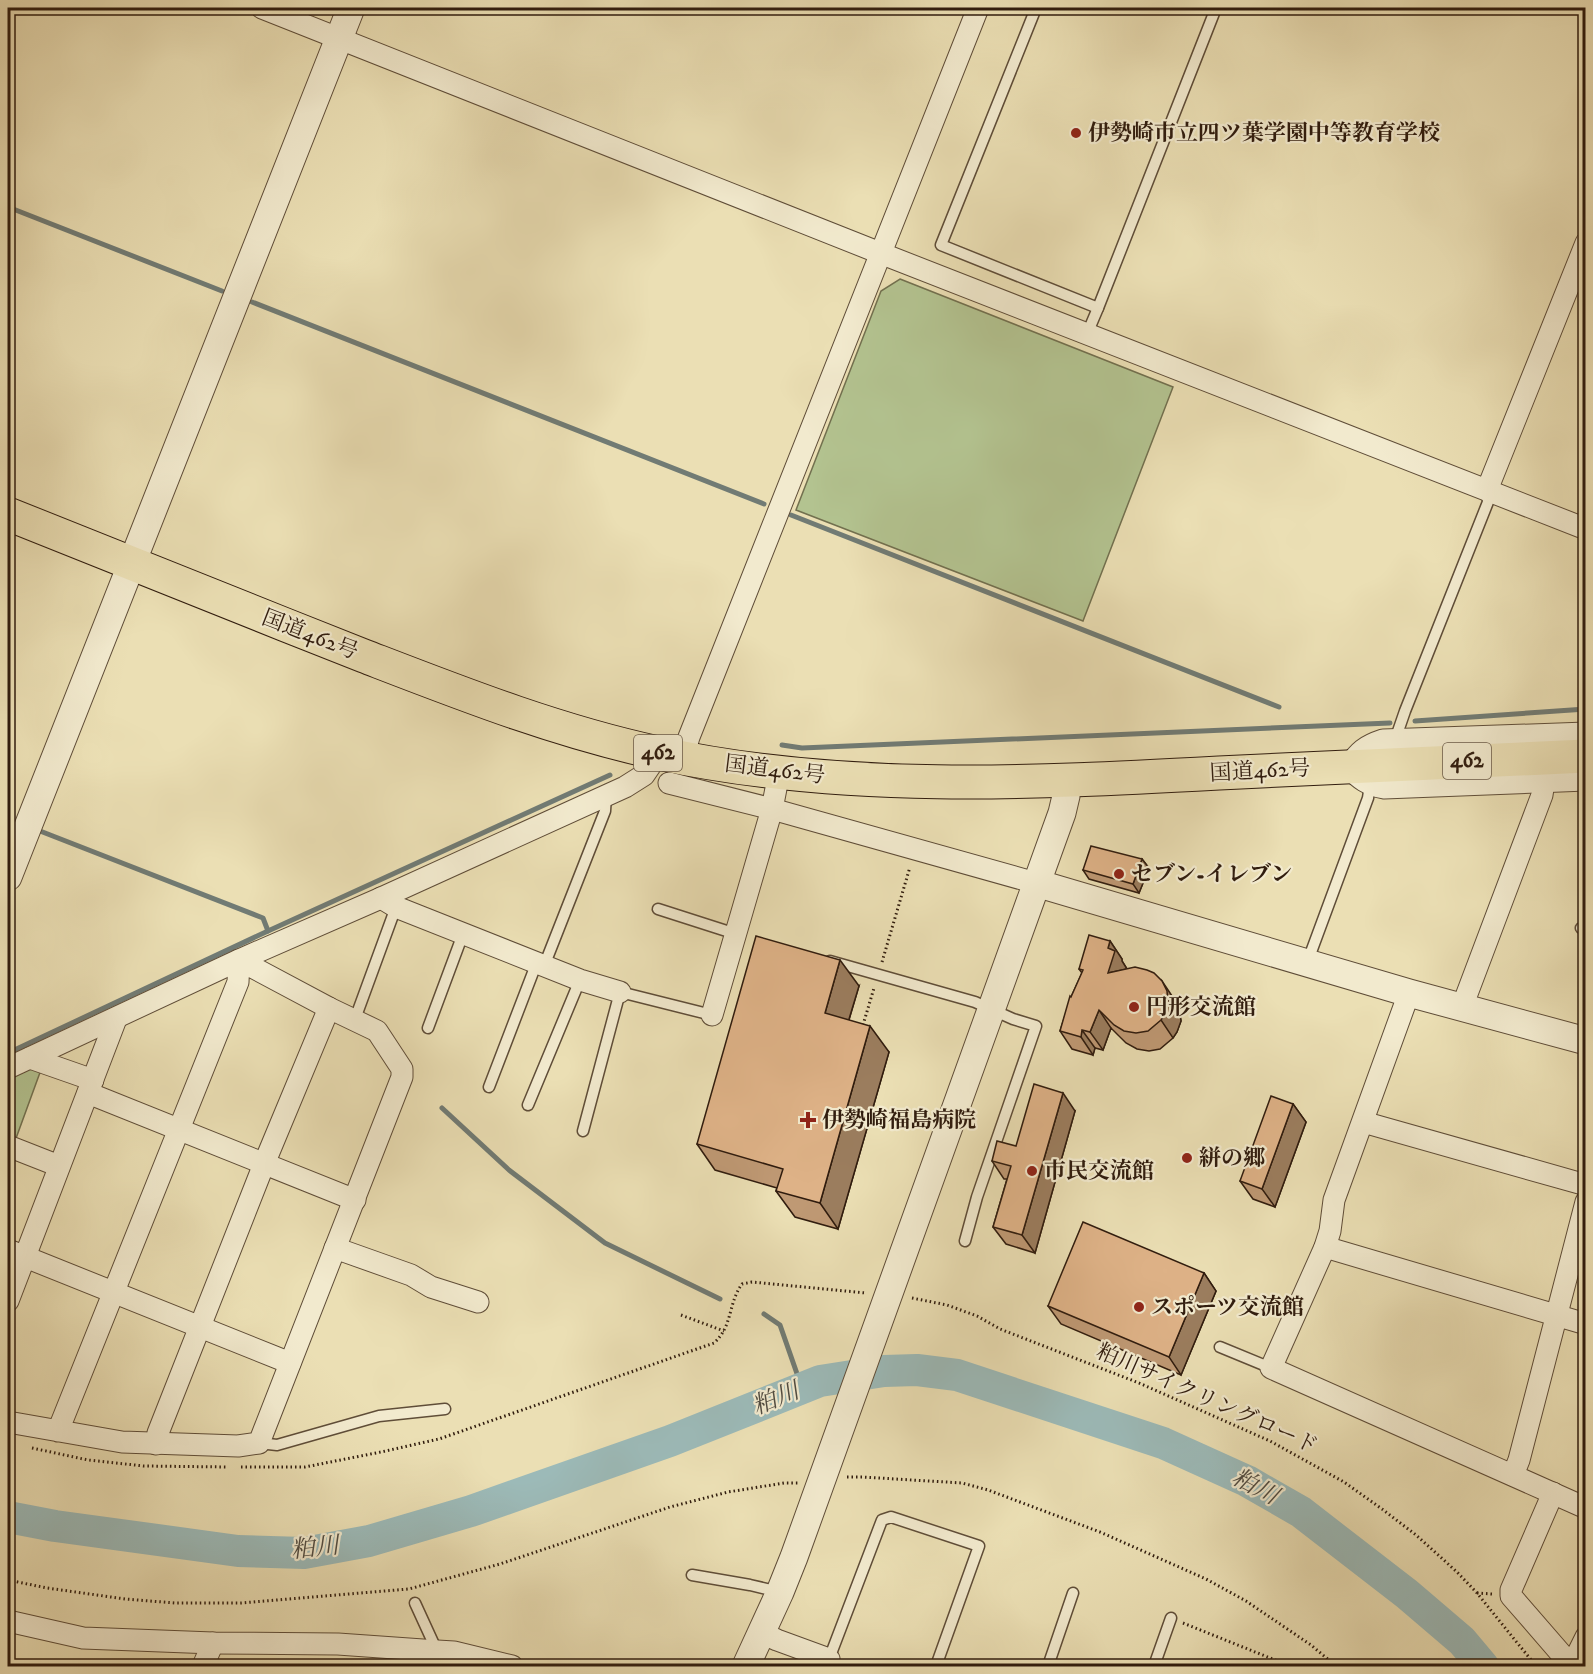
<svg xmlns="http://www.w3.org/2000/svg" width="1593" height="1674" font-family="'IM FELL DW Pica','Noto Serif JP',serif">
  <rect width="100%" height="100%" fill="#ebdfb4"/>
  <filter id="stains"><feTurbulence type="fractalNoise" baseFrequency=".00333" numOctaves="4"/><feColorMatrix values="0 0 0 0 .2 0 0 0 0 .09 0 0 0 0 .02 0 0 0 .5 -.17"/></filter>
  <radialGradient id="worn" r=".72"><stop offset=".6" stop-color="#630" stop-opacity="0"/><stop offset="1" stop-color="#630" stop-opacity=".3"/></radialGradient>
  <g fill="#b3c390" stroke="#72704f" stroke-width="1.5">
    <polygon points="900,279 1173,387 1083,621 796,510 881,291"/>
    <polygon points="32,1064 42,1067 15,1141 8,1139 8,1075"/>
  </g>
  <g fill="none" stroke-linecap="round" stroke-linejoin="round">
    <g stroke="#717b74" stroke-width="5">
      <polyline points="242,8 257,14"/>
      <polyline points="8,207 222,291"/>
      <polyline points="252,302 764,504"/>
      <polyline points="791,515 1279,707"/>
      <polyline points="1415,721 1586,709"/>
      <polyline points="782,745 802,748 1390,723"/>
      <polyline points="8,819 12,820"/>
      <polyline points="40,831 263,918 268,931"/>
      <polyline points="8,1053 268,931 610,775"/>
      <polyline points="442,1108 509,1170 605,1243 720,1299"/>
      <polyline points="764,1314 780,1325 802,1388"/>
    </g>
    <polyline stroke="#9cbab8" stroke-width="32" points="8,1517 55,1526 238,1551 304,1553 369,1541 471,1511 670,1441 820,1381 884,1371 917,1370 957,1375 1163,1443 1247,1481 1301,1512 1407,1594 1462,1641 1483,1666"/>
    <defs>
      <g id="service">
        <polyline points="1036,8 941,245 1098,308 1216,8"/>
        <polyline points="1087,334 1098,308"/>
        <polyline points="1395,740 1405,711 1488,502 1487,490"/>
        <polyline points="658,909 736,934"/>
        <polyline points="1581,928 1586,930"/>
        <polyline points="830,961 975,1002 1013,1019 1036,1026 977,1197 965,1241"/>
        <polyline points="1307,963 1368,798 1370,785"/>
        <polyline points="544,966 605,811 606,796"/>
        <polyline points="355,1019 396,907"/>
        <polyline points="428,1028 463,934"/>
        <polyline points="489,1087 537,962"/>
        <polyline points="528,1105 580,980"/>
        <polyline points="583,1131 620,992 712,1015"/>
        <polyline points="1220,1347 1271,1368"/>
        <polyline points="259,1443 277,1445 379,1416 445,1409"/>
        <polyline points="692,1575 750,1585 780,1592"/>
        <polyline points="415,1603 437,1651"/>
        <polyline points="829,1659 882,1520 891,1517 979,1546 936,1666"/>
        <polyline points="1048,1666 1073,1593"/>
        <polyline points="1154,1666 1171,1618"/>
      </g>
      <g id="minor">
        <polyline points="262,8 880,253 1586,529"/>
        <polyline points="1487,490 1586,243"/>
        <path d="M1586,733L1383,740C1365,746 1359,751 1348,767C1359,779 1368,785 1384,788L1586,780"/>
        <polyline points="683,757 689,737 978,8"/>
        <polyline points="669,783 772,809 1036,883"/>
        <polyline points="381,898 396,907 580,980 620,992"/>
        <polyline points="1409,993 1334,1200 1330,1231 1325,1247 1271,1368 1586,1508"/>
        <polyline points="1462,1007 1542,795 1544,782"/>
        <polyline points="712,1015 772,809 779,773"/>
        <polyline points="30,1058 93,1080"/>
        <polyline points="8,1068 239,960 381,898 625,787 644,775 659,753"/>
        <polyline points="88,1093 355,1200"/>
        <polyline points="1363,1122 1586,1185"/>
        <polyline points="8,1146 59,1166"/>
        <polyline points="1325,1247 1586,1324"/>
        <polyline points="335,1248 411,1275 431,1287 478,1302"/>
        <polyline points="8,1250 290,1363"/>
        <polyline points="8,1301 116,1019"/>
        <polyline points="8,1422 122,1442 238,1446 259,1443 402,1077 402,1069 377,1031 329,1008 239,960 238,982 58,1431"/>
        <polyline points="156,1444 158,1433 264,1164 329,1008"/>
        <polyline points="1513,1475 1519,1460 1586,1202"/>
        <polyline points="1553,1493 1511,1590 1511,1596 1563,1656 1572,1658 1577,1655 1586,1637"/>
        <polyline points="8,1621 83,1638 213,1643 338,1644 437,1651 454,1652 512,1666"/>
        <polyline points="762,1633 777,1640 829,1659"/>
        <polyline points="203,1666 213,1643"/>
      </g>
      <g id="tertiary">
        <polyline points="8,877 351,8"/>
        <polyline points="1036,883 1409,993 1586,1041"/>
        <polyline points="746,1666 780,1592 794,1557 1062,813 1066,796 1067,781"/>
      </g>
      <path id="trunk" d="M8,514C126,561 245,609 364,656C460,693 556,731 658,753C842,793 1032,783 1219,773C1341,767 1463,762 1586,756"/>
    </defs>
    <use href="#service" stroke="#5f4d38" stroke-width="13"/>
    <use href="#minor" stroke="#5f4d38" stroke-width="23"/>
    <use href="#tertiary" stroke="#5f4d38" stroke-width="29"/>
    <use href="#trunk" stroke="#301c0e" stroke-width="35"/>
    <g stroke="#301c0e" stroke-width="3" stroke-dasharray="1.5 3" stroke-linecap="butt">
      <polyline points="882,962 910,867"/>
      <polyline points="863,1025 874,988"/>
      <polyline points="912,1298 947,1305 977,1316 1000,1329 1139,1383 1270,1441 1344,1482 1382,1509 1416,1535 1457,1572 1477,1593 1536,1666"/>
      <polyline points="681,1315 724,1331"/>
      <polyline points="32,1448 88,1460 144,1466 228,1467"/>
      <path d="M241,1467H305L381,1452L439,1439L714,1343C733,1326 728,1303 742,1284L752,1282L866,1293"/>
      <polyline points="847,1477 862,1477 962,1483 988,1490 1100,1532 1206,1579 1246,1601 1311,1645 1336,1666"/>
      <polyline points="8,1580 47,1588 125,1599 175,1603 241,1603 409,1589 500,1564 670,1507 728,1492 784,1483 798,1483"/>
      <polyline points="1477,1593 1492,1594"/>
      <polyline points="1183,1623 1290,1666"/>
    </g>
    <use href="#service" stroke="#f2eace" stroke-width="10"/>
    <use href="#minor" stroke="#f2eace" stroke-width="21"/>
    <use href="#tertiary" stroke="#f2eace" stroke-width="27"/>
    <use href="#trunk" stroke="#ebdfb4" stroke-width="33"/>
  </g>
  <g fill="#bf9974" stroke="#301c0e" stroke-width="1.5">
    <polygon points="1142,859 1149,868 1139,893 1089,879 1083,870"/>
    <polygon points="1110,941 1122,959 1122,961 1127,969 1174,999 1179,1009 1181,1021 1177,1032 1173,1038 1160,1049 1149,1051 1137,1049 1126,1043 1111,1028 1103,1050 1095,1048 1093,1055 1072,1049 1060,1031 1071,997 1082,973 1079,969"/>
    <polygon points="859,986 849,1020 889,1052 838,1229 795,1217 776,1191 777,1188 715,1170 697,1144"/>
    <polygon points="1293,1104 1306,1122 1275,1207 1253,1199 1240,1181"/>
    <polygon points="1075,1111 1035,1253 1006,1244 993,1227 1007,1179 1004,1179 992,1161"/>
    <polygon points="1204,1273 1216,1291 1181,1375 1061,1324 1048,1306"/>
  </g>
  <g fill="#9b7d5e" stroke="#301c0e" stroke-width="1.5">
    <polygon points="1142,859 1149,868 1139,893 1133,884"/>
    <polygon points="1110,941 1122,959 1122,961 1127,969 1108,973 1108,948"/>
    <polygon points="840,960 859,986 843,1039 825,1013"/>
    <polygon points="1162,981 1174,999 1179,1009 1181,1021 1177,1032 1173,1038 1161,1020"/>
    <polygon points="1099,1010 1111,1028 1103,1050 1090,1032"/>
    <polygon points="870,1026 889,1052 838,1229 820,1203"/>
    <polygon points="1082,1030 1095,1048 1093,1055 1081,1037"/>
    <polygon points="1063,1093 1075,1111 1035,1253 1022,1235"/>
    <polygon points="1293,1104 1306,1122 1275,1207 1262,1189"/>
    <polygon points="1204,1273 1216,1291 1181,1375 1169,1357"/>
  </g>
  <g fill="#deb287" stroke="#301c0e" stroke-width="1.5">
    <polygon points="1091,846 1142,859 1133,884 1083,870"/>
    <polygon points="1089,935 1110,941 1108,948 1115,951 1108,973 1135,967 1147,970 1154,973 1162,981 1167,991 1168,1003 1165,1014 1161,1020 1148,1031 1136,1033 1124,1031 1114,1025 1099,1010 1090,1032 1082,1030 1081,1037 1060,1031 1070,996 1071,997 1083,970 1079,969"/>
    <polygon points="756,936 840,960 825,1013 870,1026 820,1203 776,1191 783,1169 697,1144"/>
    <polygon points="1034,1084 1063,1093 1022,1235 993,1227 1011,1166 992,1161 997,1141 1016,1146"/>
    <polygon points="1271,1096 1293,1104 1262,1189 1240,1181"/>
    <polygon points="1083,1222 1204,1273 1169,1357 1048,1306"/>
  </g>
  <g fill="#8f2418" stroke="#f2eace" stroke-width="2">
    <circle cx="1076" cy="133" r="6"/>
    <circle cx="1119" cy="874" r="6"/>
    <circle cx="1134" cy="1007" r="6"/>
    <path d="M805 1111h6v6h6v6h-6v6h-6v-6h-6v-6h6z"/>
    <circle cx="1187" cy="1158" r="6"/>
    <circle cx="1032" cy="1171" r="6"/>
    <circle cx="1139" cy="1307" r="6"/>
  </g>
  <g text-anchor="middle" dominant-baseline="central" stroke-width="4.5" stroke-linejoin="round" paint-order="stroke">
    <g fill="#f2eace" stroke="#6a5a48" stroke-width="1.5">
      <rect x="634" y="735" width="48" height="36" rx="4.5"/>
      <rect x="1443" y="743" width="48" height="36" rx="4.5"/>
    </g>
    <g font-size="21" font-weight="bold" fill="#301c0e">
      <text x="658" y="753">462</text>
      <text x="1467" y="761">462</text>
    </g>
    <g font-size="22" font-weight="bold" fill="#301c0e" stroke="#f2eace" text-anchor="start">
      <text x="1088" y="133">伊勢崎市立四ツ葉学園中等教育学校</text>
      <text x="1131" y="874">セブン-イレブン</text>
      <text x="1146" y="1007">円形交流館</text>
      <text x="822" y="1120">伊勢崎福島病院</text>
      <text x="1199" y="1158">絣の郷</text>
      <text x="1044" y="1171">市民交流館</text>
      <text x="1151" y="1307">スポーツ交流館</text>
    </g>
    <g font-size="22" fill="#301c0e" stroke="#f2eace">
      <text transform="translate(310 635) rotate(21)">国道462号</text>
      <text transform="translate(775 770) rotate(7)">国道462号</text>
      <text transform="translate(1260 771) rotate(-3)">国道462号</text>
      <text transform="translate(1207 1399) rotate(24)">粕川サイクリングロード</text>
    </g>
    <g font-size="24" font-style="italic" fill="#504b41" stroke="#f2eace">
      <text transform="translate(776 1399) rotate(-22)">粕川</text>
      <text transform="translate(1255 1487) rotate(28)">粕川</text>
      <text transform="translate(315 1548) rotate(-6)">粕川</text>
    </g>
  </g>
  <rect width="1593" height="1674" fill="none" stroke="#ebdfb4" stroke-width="30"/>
  <rect x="9" y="9" width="1575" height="1656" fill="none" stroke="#301c0e" stroke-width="3"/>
  <rect x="15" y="15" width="1563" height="1644" fill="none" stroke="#301c0e" stroke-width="1.5"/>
  <rect width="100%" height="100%" filter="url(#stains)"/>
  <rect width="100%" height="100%" fill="url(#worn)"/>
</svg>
